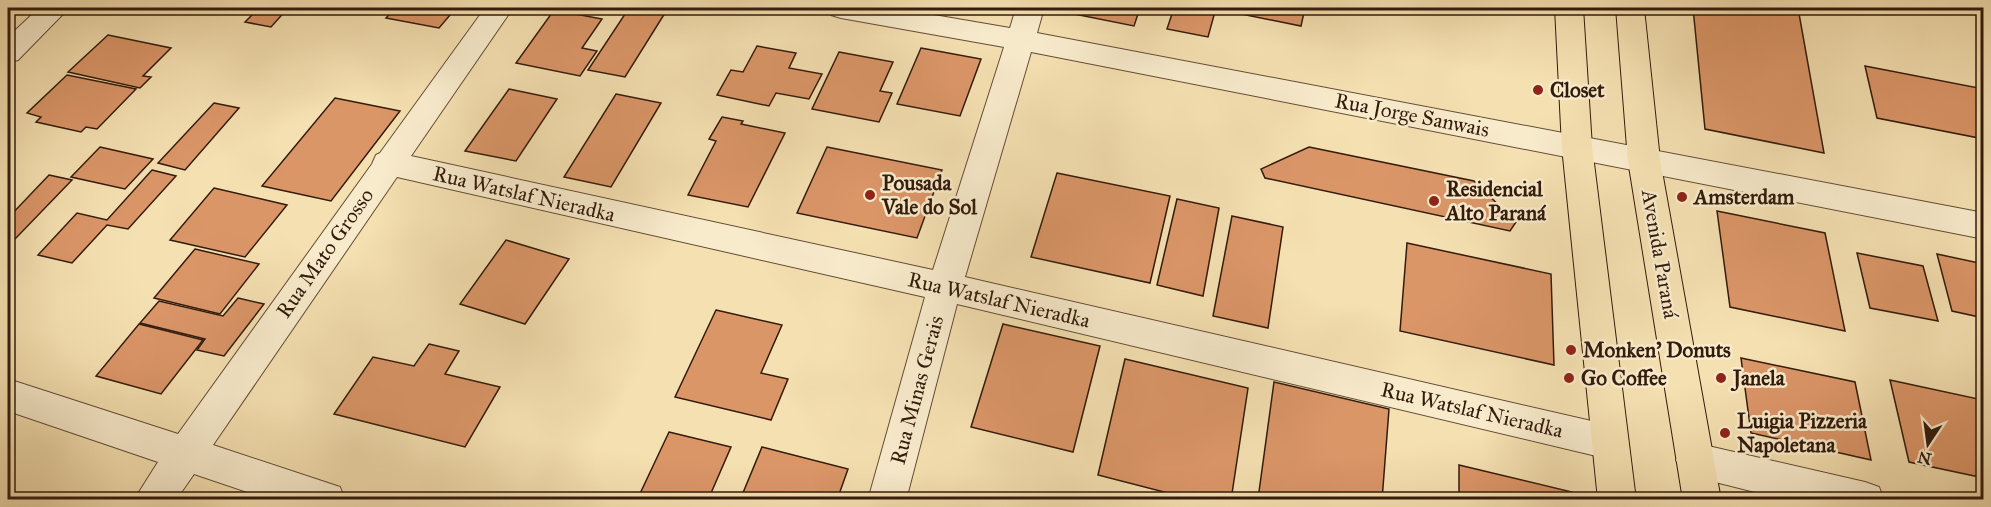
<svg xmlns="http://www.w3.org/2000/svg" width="1991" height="507" font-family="'IM FELL Great Primer',serif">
  <rect width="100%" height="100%" fill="#f5e0b1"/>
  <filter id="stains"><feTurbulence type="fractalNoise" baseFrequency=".00333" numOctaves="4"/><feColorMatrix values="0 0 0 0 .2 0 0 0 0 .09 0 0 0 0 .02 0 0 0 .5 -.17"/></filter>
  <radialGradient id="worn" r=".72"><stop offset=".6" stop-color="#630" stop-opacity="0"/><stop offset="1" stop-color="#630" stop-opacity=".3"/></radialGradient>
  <g fill="#db9668" stroke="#321b0c" stroke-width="1.5">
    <polygon points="259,8 288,8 271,27 245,22"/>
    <polygon points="395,8 456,8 439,28 386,18"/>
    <polygon points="629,8 665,13 625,77 588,70"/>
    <polygon points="1061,8 1140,8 1134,26 1059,11"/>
    <polygon points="1174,8 1216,8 1208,37 1167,29"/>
    <polygon points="1238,8 1305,8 1301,26 1236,13"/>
    <polygon points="1693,8 1798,8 1824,153 1705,129"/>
    <polygon points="554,10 602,19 582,48 597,51 580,76 516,63"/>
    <polygon points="108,35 171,48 143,76 151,77 140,88 68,72"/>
    <polygon points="757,46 796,53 789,68 822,74 809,99 776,93 769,106 717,95 731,70 743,72"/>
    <polygon points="921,48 981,59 960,116 897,104"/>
    <polygon points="839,52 893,62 880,91 892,93 879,122 812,109"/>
    <polygon points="1865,66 1984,89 1984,139 1877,118"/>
    <polygon points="67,75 136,89 97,129 86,127 81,132 36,122 41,117 27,113"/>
    <polygon points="509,89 557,99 516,161 465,151"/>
    <polygon points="616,94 661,103 611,187 564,177"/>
    <polygon points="335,98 400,111 331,201 262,186"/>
    <polygon points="214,103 239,108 185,170 158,163"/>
    <polygon points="722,117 743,121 741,124 785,133 748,207 688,195 716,141 709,139"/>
    <polygon points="100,147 153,159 125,189 71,177"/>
    <polygon points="827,147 942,170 917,238 797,213"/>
    <polygon points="1309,147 1474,181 1516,222 1510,231 1265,178 1261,169"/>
    <polygon points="152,170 176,176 128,229 107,225 72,263 38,255 77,213 107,220"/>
    <polygon points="1057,173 1170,196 1150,283 1031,257"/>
    <polygon points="49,175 72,180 15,239 8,238 8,218"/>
    <polygon points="214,188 287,205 245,257 170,240"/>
    <polygon points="1177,199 1219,208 1203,296 1157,285"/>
    <polygon points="1717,211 1825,233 1845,331 1730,307"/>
    <polygon points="1232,216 1283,227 1268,328 1213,316"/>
    <polygon points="506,240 569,259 525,324 460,304"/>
    <polygon points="1407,243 1551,274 1554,365 1400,331"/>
    <polygon points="195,249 259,264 220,314 154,298"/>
    <polygon points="1857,253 1923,266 1938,321 1870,308"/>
    <polygon points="1937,254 1984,264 1984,318 1952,311"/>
    <polygon points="238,298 264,304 224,356 197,350 205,339 140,323 159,301 223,316"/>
    <polygon points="716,310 782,325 761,373 788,379 771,420 675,397"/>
    <polygon points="139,324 203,340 161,394 96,376"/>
    <polygon points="1003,324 1100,346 1073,452 971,427"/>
    <polygon points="429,344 459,351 445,374 500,387 465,447 334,414 373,357 414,366"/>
    <polygon points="1741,358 1855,382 1871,460 1751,433"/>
    <polygon points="1125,359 1248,388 1231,500 1195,500 1098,475"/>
    <polygon points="1890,380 1983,400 1984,478 1909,462"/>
    <polygon points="1274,382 1389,409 1382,500 1258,499"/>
    <polygon points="669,432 731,447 708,500 637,500"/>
    <polygon points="762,447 848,469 837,500 740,500"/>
    <polygon points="1459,465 1572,492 1573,500 1459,500"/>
  </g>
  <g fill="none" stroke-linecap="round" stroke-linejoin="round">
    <defs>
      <g id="street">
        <polygon points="39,8 69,8 18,60 8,63 8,37"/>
        <polygon points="485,8 513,8 411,156 933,270 1004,47 841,18 831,15 827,8 893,8 1010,28 1016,8 1044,8 1037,33 1984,213 1984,239 1031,52 965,277 1609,425 1622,430 1628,442 1622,454 1609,459 957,304 906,500 868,500 925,297 397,177 213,445 340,487 345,500 271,500 194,474 176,500 134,500 158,462 8,411 8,379 178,434 372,164 376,155 380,153"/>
        <polygon points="1695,443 1865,482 1879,487 1884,500 1787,500 1695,477 1682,472 1676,460 1682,448"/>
      </g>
      <g id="primary">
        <polygon points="1555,8 1583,8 1592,147 1636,500 1598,500 1562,147"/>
        <polygon points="1616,8 1644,8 1660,160 1721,500 1683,500 1628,160"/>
      </g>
    </defs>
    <use href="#street" stroke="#634c35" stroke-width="2"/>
    <use href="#primary" stroke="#321b0c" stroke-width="2"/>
    <use href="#street" fill="#f8ebcc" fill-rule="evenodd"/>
    <use href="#primary" fill="#f5e0b1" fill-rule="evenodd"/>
  </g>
  <g fill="#8f2418" stroke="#f8ebcc" stroke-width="2">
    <circle cx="1538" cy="90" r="6"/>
    <circle cx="870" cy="195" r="6"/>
    <circle cx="1682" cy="197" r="6"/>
    <circle cx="1434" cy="201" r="6"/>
    <circle cx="1571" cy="350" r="6"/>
    <circle cx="1569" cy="378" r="6"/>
    <circle cx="1721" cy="378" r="6"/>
    <circle cx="1725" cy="433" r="6"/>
  </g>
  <g text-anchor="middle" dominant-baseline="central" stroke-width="5" stroke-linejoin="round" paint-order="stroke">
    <g font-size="21" font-weight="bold" fill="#321b0c" stroke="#f8ebcc" text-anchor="start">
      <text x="1550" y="90">Closet</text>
      <text x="882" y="183">Pousada<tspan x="882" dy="24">Vale do Sol</tspan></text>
      <text x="1446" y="189">Residencial<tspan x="1446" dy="24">Alto Paraná</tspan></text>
      <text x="1694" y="197">Amsterdam</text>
      <text x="1583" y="350">Monken' Donuts</text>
      <text x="1581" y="378">Go Coffee</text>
      <text x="1733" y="378">Janela</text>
      <text x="1737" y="421">Luigia Pizzeria<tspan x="1737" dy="24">Napoletana</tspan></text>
    </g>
    <g font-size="21" fill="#321b0c" stroke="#f8ebcc">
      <text transform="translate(1412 115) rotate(11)">Rua Jorge Sanwais</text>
      <text transform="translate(524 194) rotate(13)">Rua Watslaf Nieradka</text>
      <text transform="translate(325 253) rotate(-55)">Rua Mato Grosso</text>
      <text transform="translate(1660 254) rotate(80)">Avenida Paraná</text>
      <text transform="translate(999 300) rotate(13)">Rua Watslaf Nieradka</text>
      <text transform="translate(917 390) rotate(-75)">Rua Minas Gerais</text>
      <text transform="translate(1472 410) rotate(13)">Rua Watslaf Nieradka</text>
    </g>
  </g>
  <rect width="1991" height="507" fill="none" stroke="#f5e0b1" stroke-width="30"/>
  <rect x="9" y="9" width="1973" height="489" fill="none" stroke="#321b0c" stroke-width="3"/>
  <rect x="15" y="15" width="1961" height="477" fill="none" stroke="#321b0c" stroke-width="1.5"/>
  <g transform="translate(1928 444) rotate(193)" stroke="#f8ebcc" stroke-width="4.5" paint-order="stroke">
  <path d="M0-4.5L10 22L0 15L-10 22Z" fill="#321b0c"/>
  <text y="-9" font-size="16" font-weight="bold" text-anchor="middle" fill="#321b0c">N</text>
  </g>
  <rect width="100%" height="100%" filter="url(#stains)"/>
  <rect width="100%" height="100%" fill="url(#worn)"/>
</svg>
